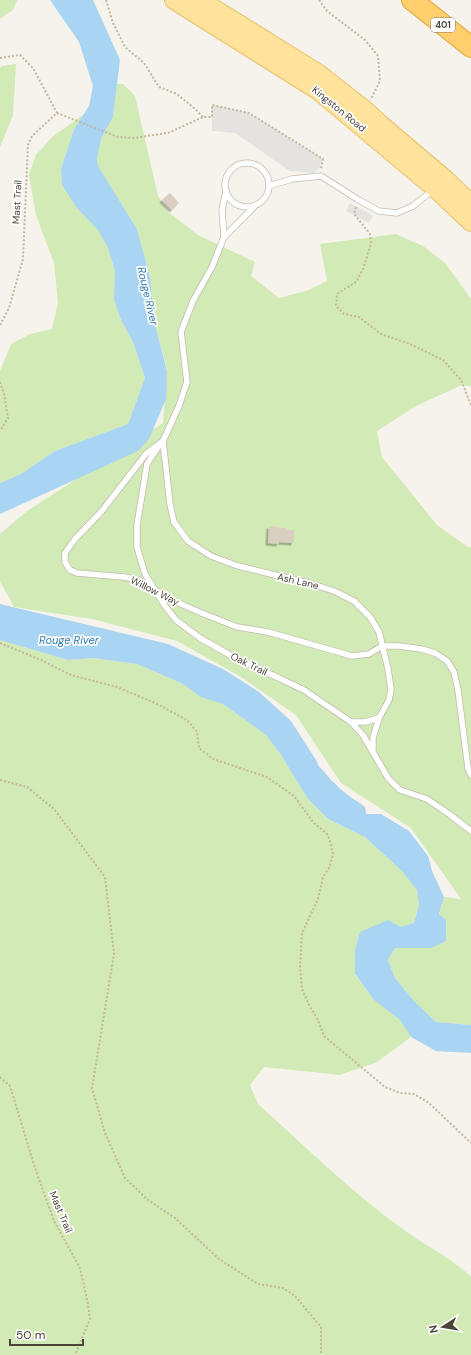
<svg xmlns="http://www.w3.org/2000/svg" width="471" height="1355" font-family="'DM Sans',sans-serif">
  <defs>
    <filter id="shadow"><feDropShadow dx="-2.5" dy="2.5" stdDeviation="0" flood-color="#0004"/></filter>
  </defs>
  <rect width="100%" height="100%" fill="#f6f3ec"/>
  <g fill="#d2eab5">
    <polygon points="0,0 17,0 13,10 0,19"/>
    <polygon points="16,64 13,115 0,147 0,68 2,66"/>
    <polygon points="117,84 123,84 135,96 158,196 168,212 198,235 255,262 251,276 279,298 309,290 327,281 320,244 396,234 423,246 445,263 471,299 471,386 462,385 416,406 377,431 382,457 437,525 468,547 471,547 471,1025 436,1022 414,1001 395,978 388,960 395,948 430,948 444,897 461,899 411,828 341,783 296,715 241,677 177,641 92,619 14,607 0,581 0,534 27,511 163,423 167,369 154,320 150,277 137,229 98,166 97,159 101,139 113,117"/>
    <polygon points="83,115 74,129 61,169 62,185 76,207 98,230 108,248 115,271 114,300 121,320 133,342 145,378 128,424 55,451 21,474 0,483 0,371 11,344 30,334 52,329 58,303 54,263 36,215 29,175 36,155 52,137"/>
    <path d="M0,640L68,660L93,658L137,664L181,683L201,697L223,704L266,735L281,755L308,799L328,819L365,837L402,871L417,889L419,905L414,923L401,928L360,932L355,950V975L374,1000L400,1020L411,1037L377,1062L340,1075L264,1067L250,1085L258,1104C306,1147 352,1193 404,1230C426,1246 452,1258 471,1277V1355H0Z"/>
  </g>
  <g fill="#e5e3e0">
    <polygon points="212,105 249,113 323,159 320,167 314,173 290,171 235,133 212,131"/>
    <polygon points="350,203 373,216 369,223 346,211"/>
  </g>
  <g fill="#a9d4f2">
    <polygon points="50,0 93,0 120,60 113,117 101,139 97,159 98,166 137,229 150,277 154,320 167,371 166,399 149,439 138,451 0,514 0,483 21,474 55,451 128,424 145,378 133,342 121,320 114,300 115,271 108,248 98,230 76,207 62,185 61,169 74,129 89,106 93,86 79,42"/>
    <polygon points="0,604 168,644 223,669 259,692 291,721 316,760 332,795 367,814 381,814 409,831 428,856 432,871 444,897 439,914 446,920 446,941 431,948 395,948 388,960 395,978 414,1001 436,1022 471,1025 471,1053 436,1051 411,1037 400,1020 374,1000 355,974 355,950 360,932 388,920 401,927 414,923 419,905 417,890 402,871 365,837 328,819 308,799 281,755 266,735 223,704 201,697 181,683 137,664 93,658 68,660 0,640"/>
  </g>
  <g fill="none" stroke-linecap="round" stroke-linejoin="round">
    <path stroke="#a9d4f2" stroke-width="18" d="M315,775C327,790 340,802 357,812"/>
  </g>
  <g fill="#d8cfc1" filter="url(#shadow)">
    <polygon points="170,193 179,203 172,210 162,200"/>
    <polygon points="269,526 279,527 279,528 286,528 286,530 294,530 294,543 279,542 279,544 268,543"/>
  </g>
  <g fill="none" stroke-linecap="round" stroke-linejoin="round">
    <defs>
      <g id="lane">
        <circle cx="247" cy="185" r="22"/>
        <polyline points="269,186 292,179 321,176 357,199 379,211 397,213 413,206 433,190"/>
        <polyline points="226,191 222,210 224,237 254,207"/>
        <polyline points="224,237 212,267 193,301 181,332 187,382 179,406 163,441 146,454 101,512 75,539 65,553 65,562 70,570 77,573 124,577 138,580 172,600 199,612 237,627 268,632 352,656 369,654 382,646 399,646 421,649 435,653 447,661 454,672 458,690 468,768 471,775"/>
        <polyline points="163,441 170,504 174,522 188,541 211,556 238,566 312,584 334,591 354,601 370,617 379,632 388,669 391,689 389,700 379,718 373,738 373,749"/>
        <polyline points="159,446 147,464 137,525 137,547 145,574 165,606 176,620 200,638 230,655 304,690 351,722 363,735 388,778 400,790 427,799 449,814 471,831"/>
        <polyline points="351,722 365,722 379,718"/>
      </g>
      <g id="primary">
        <polyline points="174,0 319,91 435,188 471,222"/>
        <polyline points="200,0 319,74 366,111 381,125 446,180 471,204"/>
      </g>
      <polyline id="highway" points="412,0 471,47"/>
    </defs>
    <use href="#lane" stroke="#c2bbae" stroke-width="7"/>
    <use href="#primary" stroke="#e6c16a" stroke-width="20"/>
    <use href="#highway" stroke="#e0a43c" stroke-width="22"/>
    <g stroke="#c4b79f" stroke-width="2" stroke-dasharray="2 2" stroke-linecap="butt">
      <polyline points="106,0 113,23 125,47 144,63 159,87 177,94 193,107 203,117"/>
      <polyline points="319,0 327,11 365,40 378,56 380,81 371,99"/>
      <polyline points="0,58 20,55 33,68 57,113"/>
      <polyline points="356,207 354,214 370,234 371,244 363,269 356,282 337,294 336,306 344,314 359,317 381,334 410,344 443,360 461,380 471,405"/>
      <polyline points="0,325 9,308 23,259 28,145 32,136 57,113 118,137 133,138 168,133 203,117 212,117 212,105 249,113 323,159 321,169"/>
      <polyline points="0,382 4,394 8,418 0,431"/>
      <polyline points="0,643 41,660 71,675 117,687 155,703 187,720 197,732 199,748 213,759 267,777 294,796 313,822 327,834 331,844 333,855 329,868 323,877 318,899 302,933 300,967 302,989 309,1005 318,1020 324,1036 385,1087 400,1093 414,1094 429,1103 471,1143"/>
      <polyline points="0,780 27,787 54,809 105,877 114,954 92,1088 105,1133 125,1178 148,1200 175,1218 219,1259 258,1284 283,1288 295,1296 321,1327 321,1355"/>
      <polyline points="0,1077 10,1086 35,1168 54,1221 80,1268 88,1304 90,1319 75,1355"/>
    </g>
    <use href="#lane" stroke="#fff" stroke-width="5.5"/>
    <use href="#primary" stroke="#ffe39c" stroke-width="18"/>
    <use href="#highway" stroke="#ffcf6e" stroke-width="20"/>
  </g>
  <g text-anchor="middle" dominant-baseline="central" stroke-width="3.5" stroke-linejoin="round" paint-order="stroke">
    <rect fill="#fff" stroke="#817c74" stroke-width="1" x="431" y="18" width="24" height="14" rx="3"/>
    <g font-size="9" font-weight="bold" fill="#4b4439">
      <text x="443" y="25">401</text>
    </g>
    <g font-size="10" fill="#4b4439" stroke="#fff">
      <text transform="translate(339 109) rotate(39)">Kingston Road</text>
      <text transform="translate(17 202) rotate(-87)">Mast Trail</text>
      <text transform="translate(298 581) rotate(13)">Ash Lane</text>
      <text transform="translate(155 591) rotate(26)">Willow Way</text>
      <text transform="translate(249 664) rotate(26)">Oak Trail</text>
      <text transform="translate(61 1212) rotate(67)">Mast Trail</text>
    </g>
    <g font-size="11" font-style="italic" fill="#2e7ab2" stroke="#fff">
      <text transform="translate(148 296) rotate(77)">Rouge River</text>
      <text x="69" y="640">Rouge River</text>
    </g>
  </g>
  <g transform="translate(443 1327) rotate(258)" stroke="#ffffff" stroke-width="3" paint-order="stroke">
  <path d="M0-3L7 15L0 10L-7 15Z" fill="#4b4439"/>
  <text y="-6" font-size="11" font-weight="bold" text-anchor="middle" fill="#4b4439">N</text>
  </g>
  <path d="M10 1339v6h73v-6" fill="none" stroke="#4b4439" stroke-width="2"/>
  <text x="16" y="1339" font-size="12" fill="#4b4439" stroke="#ffffff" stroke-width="3" paint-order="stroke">50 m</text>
</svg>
